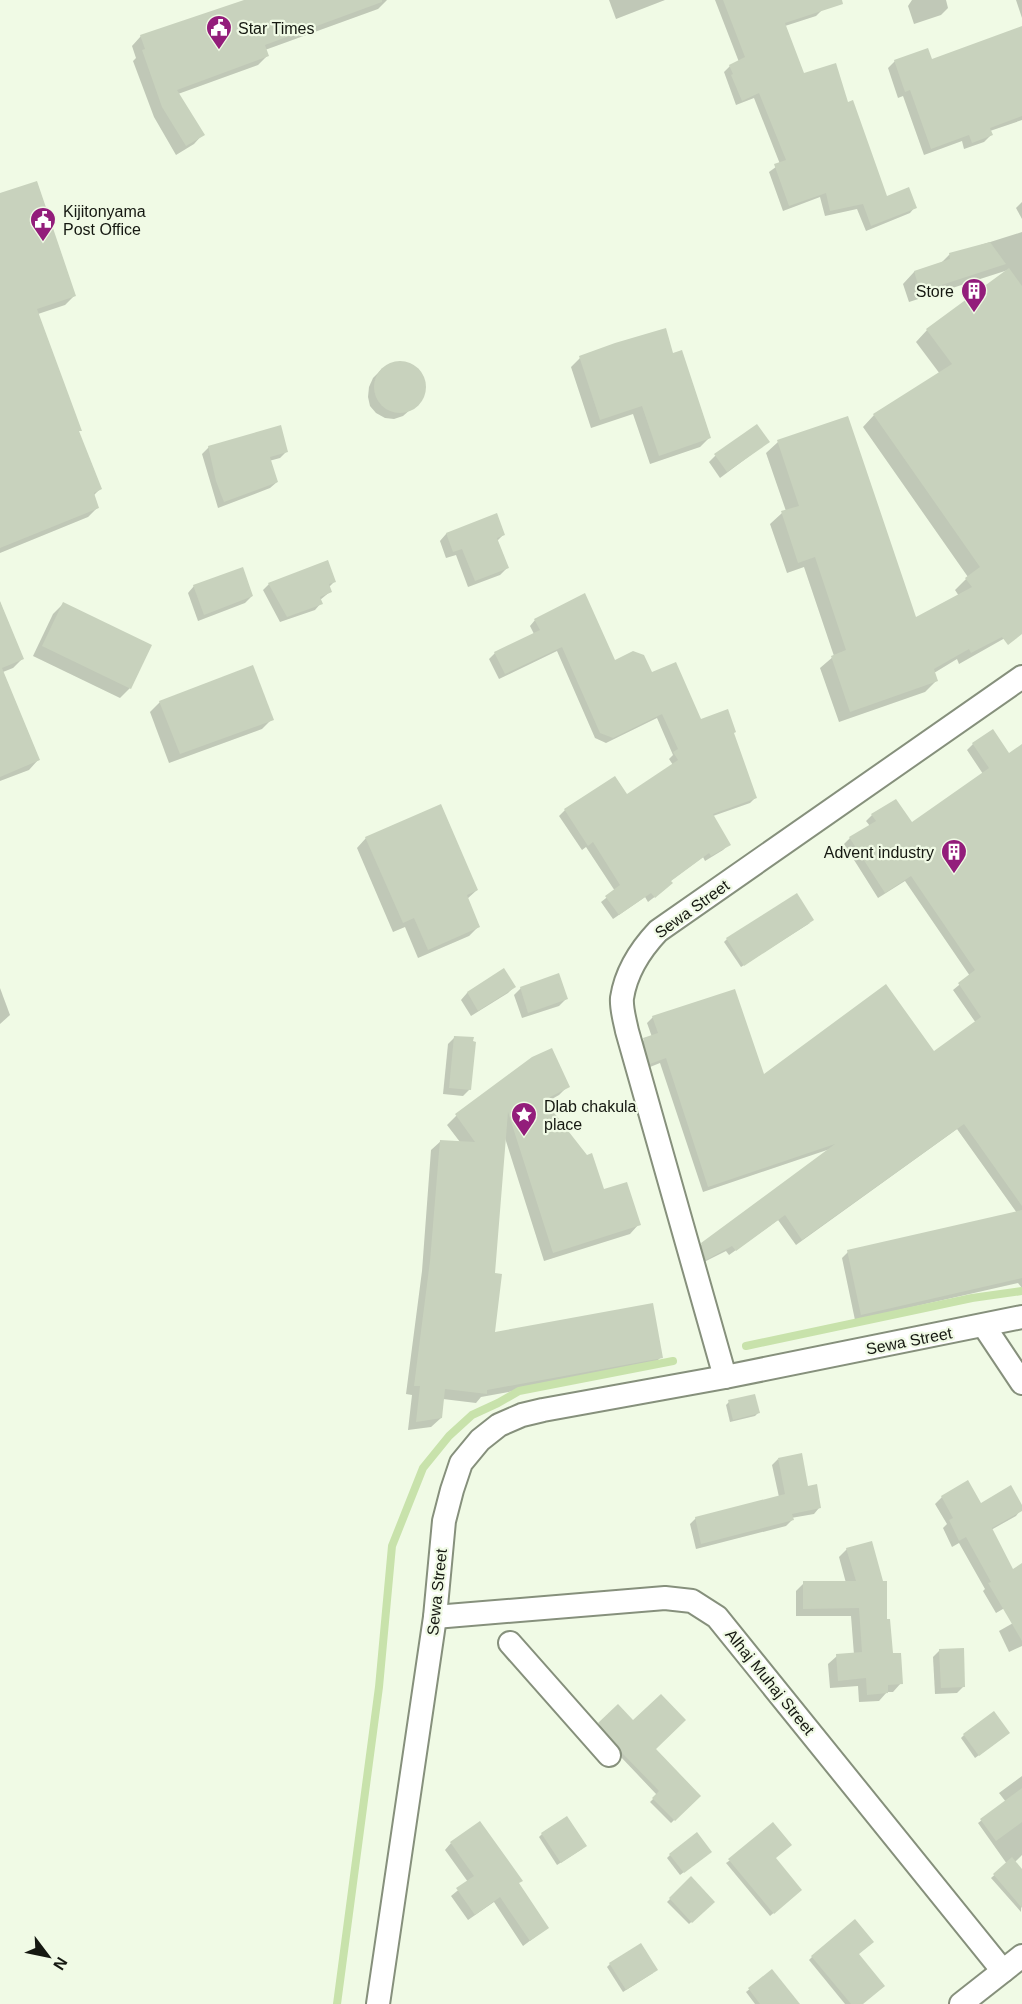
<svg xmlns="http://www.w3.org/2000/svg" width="1022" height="2004" font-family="Arial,sans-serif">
  <rect width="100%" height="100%" fill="#f0fae5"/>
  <g fill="#0003">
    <polygon points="248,0 387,0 378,9 265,50 267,56 258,65 178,94 203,134 194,144 176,155 154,117 133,61 136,58 132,46 141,36"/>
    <polygon points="609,0 665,0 616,19"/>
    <polygon points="715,0 820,0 822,10 816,16 785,26 804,75 847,104 886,198 915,207 910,213 866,231 857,209 825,216 820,197 783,211 769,172 780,164 754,98 736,105 724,72 730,66 739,62"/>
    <polygon points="912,0 946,0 948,8 941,15 914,24 908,6"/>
    <polygon points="1016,0 1022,0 1022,18"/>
    <polygon points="1022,28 1022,120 990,131 991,135 984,142 964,149 962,141 924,155 903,96 898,98 888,68 895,61 932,61"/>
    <polygon points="0,195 75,295 65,305 38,314 80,430 78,432 100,489 93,496 98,507 88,517 0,553"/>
    <polygon points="1022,202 1022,219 1016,208"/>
    <polygon points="1022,232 1022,619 1005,638 959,664 957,659 934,673 936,681 925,692 839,722 820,668 834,656 804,567 787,573 770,524 782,513 786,511 766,453 778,442 847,418 916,619 959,596 955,590 968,577 863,427 874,415 940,374 916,342 927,330 1008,270 909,302 903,284 914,272 940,264 949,255"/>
    <polygon points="672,355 709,438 700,447 650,464 633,414 591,428 571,367 580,358"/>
    <polygon points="397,362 407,363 415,367 421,375 424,384 423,394 419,402 403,416 394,419 385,418 376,413 370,406 368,397 369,387 373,378 380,371 388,365"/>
    <polygon points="768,442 720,478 709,462 715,456"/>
    <polygon points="209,447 286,452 280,458 269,461 277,482 270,488 218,508 202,454"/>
    <polygon points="496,515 504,534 497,541 507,568 500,575 468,587 456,555 446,558 440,541 446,534"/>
    <polygon points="335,581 329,587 331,591 320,600 321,603 315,610 280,622 263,590 269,584"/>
    <polygon points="194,586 252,596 245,603 198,621 188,593"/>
    <polygon points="0,602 22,659 13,668 3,672 38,760 29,770 0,781"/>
    <polygon points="63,604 130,688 120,698 33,656 53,614"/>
    <polygon points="535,620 614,662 651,674 700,721 732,733 755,798 750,803 713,816 729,844 723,850 705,861 703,857 669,882 665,889 648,902 645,897 613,919 601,902 615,891 586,847 582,850 559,816 565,810 626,796 673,765 669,759 673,755 657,718 606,743 595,738 557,651 499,679 489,659 495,653 534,634 530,626"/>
    <polygon points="160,702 272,719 262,729 169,763 150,712"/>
    <polygon points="973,744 1008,755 1022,746 1022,1288 1018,1283 855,1320 842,1258 848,1252 1017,1213 957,1129 796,1245 778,1220 729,1255 726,1251 700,1264 696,1250 702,1244 830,1149 703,1192 660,1063 645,1069 638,1046 644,1040 652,1037 647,1023 653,1017 763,1076 934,1053 976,1023 953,990 970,976 905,881 878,898 844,844 850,838 870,826 866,821 872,815 912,824 983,774 967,750"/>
    <polygon points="366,838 477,890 467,899 479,926 469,936 418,958 405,927 393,932 357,848"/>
    <polygon points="810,923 741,967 724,942 727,939"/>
    <polygon points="504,970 514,987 508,993 471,1016 461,1000 467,993"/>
    <polygon points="0,988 10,1015 0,1024"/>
    <polygon points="521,988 566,999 559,1006 522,1018 514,995"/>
    <polygon points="455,1037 470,1089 463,1096 443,1094 448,1044"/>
    <polygon points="532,1059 568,1086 559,1095 545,1103 603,1191 639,1224 630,1234 544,1261 505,1138 494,1274 493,1334 661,1357 652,1366 481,1397 476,1403 443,1399 441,1418 431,1427 408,1430 412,1395 406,1394 422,1271 431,1150 441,1141 460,1142 447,1125 456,1116"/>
    <polygon points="729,1402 758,1413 755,1416 730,1422 726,1405"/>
    <polygon points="778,1459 807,1487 819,1508 814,1514 791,1518 792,1520 786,1526 696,1549 690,1524 696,1518 779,1497 772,1465"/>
    <polygon points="942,1497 980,1505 1022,1508 1016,1516 991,1530 1013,1571 1022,1570 1022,1598 996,1613 983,1591 985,1589 959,1543 952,1547 943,1528 947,1524 935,1504"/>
    <polygon points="847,1549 885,1621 891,1655 901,1683 893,1692 887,1692 879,1701 859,1702 858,1686 830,1688 828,1664 837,1656 854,1655 851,1616 796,1616 796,1591 804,1583 846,1583 839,1557"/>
    <polygon points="1022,1618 1022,1646 1009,1652 999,1631"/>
    <polygon points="940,1650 964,1686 957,1693 935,1694 933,1657"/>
    <polygon points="618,1706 654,1749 699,1796 671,1823 650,1802 657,1795 620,1756 597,1727"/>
    <polygon points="964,1735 1005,1736 975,1758 961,1738"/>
    <polygon points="1022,1776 1022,1855 1014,1863 1022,1871 1021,1912 991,1878 1007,1864 978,1823 1006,1802 999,1793"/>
    <polygon points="542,1834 582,1849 557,1865 539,1837"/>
    <polygon points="451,1843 518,1884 547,1928 523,1946 494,1902 468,1920 451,1896 468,1882 445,1850"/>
    <polygon points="670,1855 707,1855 680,1875 667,1858"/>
    <polygon points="774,1858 797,1893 770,1916 726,1863 729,1861"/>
    <polygon points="691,1878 713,1902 689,1924 667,1902"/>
    <polygon points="857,1954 862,2004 845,2004 809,1960 812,1957"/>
    <polygon points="610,1964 653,1973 623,1992 607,1967"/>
    <polygon points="772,1971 788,2004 755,2004 746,1992"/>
  </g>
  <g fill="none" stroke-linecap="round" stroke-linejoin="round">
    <g stroke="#c8e2ab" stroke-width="8">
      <polyline points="746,1346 972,1298 1022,1291"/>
      <polyline points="337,2004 379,1687 392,1546 423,1468 449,1436 472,1415 498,1403 519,1391 673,1361"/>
    </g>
  </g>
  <g fill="#c8d2bd">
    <polygon points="244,0 382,0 382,2 265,45 269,56 177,90 205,135 186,146 162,107 142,50 145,49 140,35"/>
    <polygon points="723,0 842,0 843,4 785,23 804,73 836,63 848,102 853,100 887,196 909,187 917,208 871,226 863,204 830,211 826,193 789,206 774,164 786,160 759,93 742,101 731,75 733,74 729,65 745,57"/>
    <polygon points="1022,26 1022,116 990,128 993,135 972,143 969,135 931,149 910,90 905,92 894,60 928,48 932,59"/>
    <polygon points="37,181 76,296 37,309 82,431 79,431 102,489 94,493 99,508 0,548 0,193"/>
    <polygon points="990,242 1006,264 920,292 914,271 950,259 949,253"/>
    <polygon points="1009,268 1022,286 1022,634 1008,645 1002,637 971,653 969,649 934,669 938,681 850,712 831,656 846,650 815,557 798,563 781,511 799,506 777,440 848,416 916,617 972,587 965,578 980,567 873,414 952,364 926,329"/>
    <polygon points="666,328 673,353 682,350 711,438 659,456 642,406 600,420 579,356 615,343"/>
    <circle cx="400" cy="387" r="26"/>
    <polygon points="757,424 770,442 727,472 714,454"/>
    <polygon points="281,425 288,452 270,457 278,482 224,502 216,481 208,446"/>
    <polygon points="497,513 505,535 497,538 509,568 475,581 462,549 453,552 446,533"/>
    <polygon points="328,560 336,582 329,584 332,592 320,597 323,604 287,617 268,583"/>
    <polygon points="243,567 253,596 204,615 193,585"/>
    <polygon points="585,593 615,660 633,651 644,655 652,672 676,662 701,719 728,709 736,732 734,733 757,798 713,814 731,845 711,856 709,853 671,881 673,883 655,898 651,893 619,915 605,896 620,885 593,842 588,846 564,809 615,776 627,794 678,760 673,752 678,749 662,714 613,738 600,733 562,647 505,674 494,652 540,630 534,619"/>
    <polygon points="0,601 24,659 2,668 40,760 0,777"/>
    <polygon points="63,602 152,645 131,689 42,646"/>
    <polygon points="253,665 274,720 180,754 159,701"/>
    <polygon points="993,729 1009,753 1022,744 1022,1206 964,1124 802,1240 785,1215 736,1251 732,1246 706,1260 701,1243 835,1144 708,1187 666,1058 650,1064 643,1038 658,1033 652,1016 735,989 764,1074 886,984 934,1051 981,1017 958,983 975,970 911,876 885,893 849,837 876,821 871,814 896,799 912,822 989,768 972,743"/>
    <polygon points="441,804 478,890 467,895 480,927 428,950 414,918 403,923 365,837"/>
    <polygon points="797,893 814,920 744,966 726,938"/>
    <polygon points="504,968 516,987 478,1011 467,992"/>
    <polygon points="559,973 568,999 528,1013 520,987"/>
    <polygon points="454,1036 474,1037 473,1041 476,1042 471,1090 449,1088"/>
    <polygon points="552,1048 570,1087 544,1100 587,1155 592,1153 604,1189 627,1182 641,1225 553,1253 508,1112 495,1273 502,1274 495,1332 653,1303 663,1358 487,1390 487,1394 445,1389 442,1418 416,1422 420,1386 414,1386 430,1261 440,1140 475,1142 455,1114 532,1057"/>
    <polygon points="1022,1210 1022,1278 861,1315 847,1250"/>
    <polygon points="755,1394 760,1413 733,1420 728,1400"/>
    <polygon points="802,1453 808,1486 817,1484 821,1508 792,1514 794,1520 701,1544 695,1517 785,1494 778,1458"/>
    <polygon points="968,1480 981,1503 1011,1485 1022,1505 1022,1511 992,1528 1013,1569 1022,1563 1022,1641 988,1583 991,1582 966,1537 959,1541 949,1520 953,1518 941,1496"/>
    <polygon points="872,1541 883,1581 887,1581 887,1619 890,1619 893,1653 901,1653 903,1684 888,1685 888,1693 867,1695 866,1678 838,1681 836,1654 862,1652 859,1608 803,1609 803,1581 856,1581 846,1548"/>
    <polygon points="964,1648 965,1687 941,1688 939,1649"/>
    <polygon points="661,1694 686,1720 656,1749 701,1796 675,1821 652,1798 659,1791 622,1753 619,1746 598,1723 618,1704 633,1720"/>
    <polygon points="994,1711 1010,1733 979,1756 963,1734"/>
    <polygon points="1022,1788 1022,1822 996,1841 980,1819"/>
    <polygon points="567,1816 587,1846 561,1863 541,1833"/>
    <polygon points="480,1821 523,1881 519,1883 549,1928 530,1941 500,1897 475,1915 456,1888 474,1876 450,1842"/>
    <polygon points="773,1822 792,1845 776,1858 802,1890 774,1914 728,1859"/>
    <polygon points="697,1832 712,1852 684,1873 669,1854"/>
    <polygon points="1012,1857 1022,1869 1022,1908 993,1874"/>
    <polygon points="691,1876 715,1902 692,1923 669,1898"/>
    <polygon points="855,1919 874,1942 859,1954 885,1986 863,2004 851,2004 811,1956"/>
    <polygon points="641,1943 658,1970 626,1990 609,1963"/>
    <polygon points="772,1969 800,2004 760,2004 748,1988"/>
  </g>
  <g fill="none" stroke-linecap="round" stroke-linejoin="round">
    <defs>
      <g id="minor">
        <polyline points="984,1326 1022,1383"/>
        <path d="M725,1377L627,1031C625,1021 621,1008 622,998C626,972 641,949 658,931L1022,677"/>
        <polyline points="435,1617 665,1598 692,1601 717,1617 1003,1971"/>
        <polyline points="510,1643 609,1755"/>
        <polyline points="378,2004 435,1617 444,1521 452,1490 461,1463 480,1440 499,1425 522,1415 543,1410 725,1377 1022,1317"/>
        <polyline points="961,2004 1022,1956"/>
      </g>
    </defs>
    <use href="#minor" stroke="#86907c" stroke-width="26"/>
    <use href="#minor" stroke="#fff" stroke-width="22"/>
  </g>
  <defs>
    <symbol id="civic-pin" viewBox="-11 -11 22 30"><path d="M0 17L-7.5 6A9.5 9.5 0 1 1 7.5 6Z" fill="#931d7b" stroke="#f0fae5"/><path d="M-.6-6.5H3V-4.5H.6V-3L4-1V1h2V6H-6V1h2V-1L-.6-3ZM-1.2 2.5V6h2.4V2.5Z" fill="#fff"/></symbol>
    <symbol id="building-pin" viewBox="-11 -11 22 30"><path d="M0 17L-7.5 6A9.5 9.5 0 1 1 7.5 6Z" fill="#931d7b" stroke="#f0fae5"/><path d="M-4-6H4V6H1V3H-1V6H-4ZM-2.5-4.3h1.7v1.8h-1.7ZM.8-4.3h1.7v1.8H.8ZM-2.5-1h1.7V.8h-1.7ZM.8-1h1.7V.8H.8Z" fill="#fff"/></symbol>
    <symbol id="sight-pin" viewBox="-11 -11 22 30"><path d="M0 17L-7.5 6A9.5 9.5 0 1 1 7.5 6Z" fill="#931d7b" stroke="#f0fae5"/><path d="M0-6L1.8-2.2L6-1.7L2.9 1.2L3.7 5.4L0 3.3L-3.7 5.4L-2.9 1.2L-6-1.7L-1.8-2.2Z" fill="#fff"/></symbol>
  </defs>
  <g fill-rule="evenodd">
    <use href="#civic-pin" x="204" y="13" width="30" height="40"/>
    <use href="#civic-pin" x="28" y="205" width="30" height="40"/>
    <use href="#building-pin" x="959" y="276" width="30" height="40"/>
    <use href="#building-pin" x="939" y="837" width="30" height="40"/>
    <use href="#sight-pin" x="509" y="1100" width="30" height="40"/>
  </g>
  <g text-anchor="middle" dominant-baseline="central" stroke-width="4.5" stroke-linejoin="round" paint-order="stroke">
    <g font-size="16" fill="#151811" stroke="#f0fae5" text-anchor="start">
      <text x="238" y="28">Star Times</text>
      <text x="63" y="211">Kijitonyama<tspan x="63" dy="18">Post Office</tspan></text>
      <text x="954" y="291" text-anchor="end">Store</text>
      <text x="934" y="852" text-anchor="end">Advent industry</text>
      <text x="544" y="1106">Dlab chakula<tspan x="544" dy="18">place</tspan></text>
    </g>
    <g font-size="16" fill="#151811" stroke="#f0fae5">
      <text transform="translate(692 909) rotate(-36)">Sewa Street</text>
      <text transform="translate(909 1341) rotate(-11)">Sewa Street</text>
      <text transform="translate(437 1592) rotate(-84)">Sewa Street</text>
      <text transform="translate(770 1682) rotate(51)">Alhaj Muhaj Street</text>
    </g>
  </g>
  <g transform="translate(48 1956) rotate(122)" stroke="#f0fae5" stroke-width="4.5" paint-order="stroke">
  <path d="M0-4.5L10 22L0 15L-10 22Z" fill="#151811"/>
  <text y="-9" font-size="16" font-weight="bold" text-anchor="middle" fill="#151811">N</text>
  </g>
</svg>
